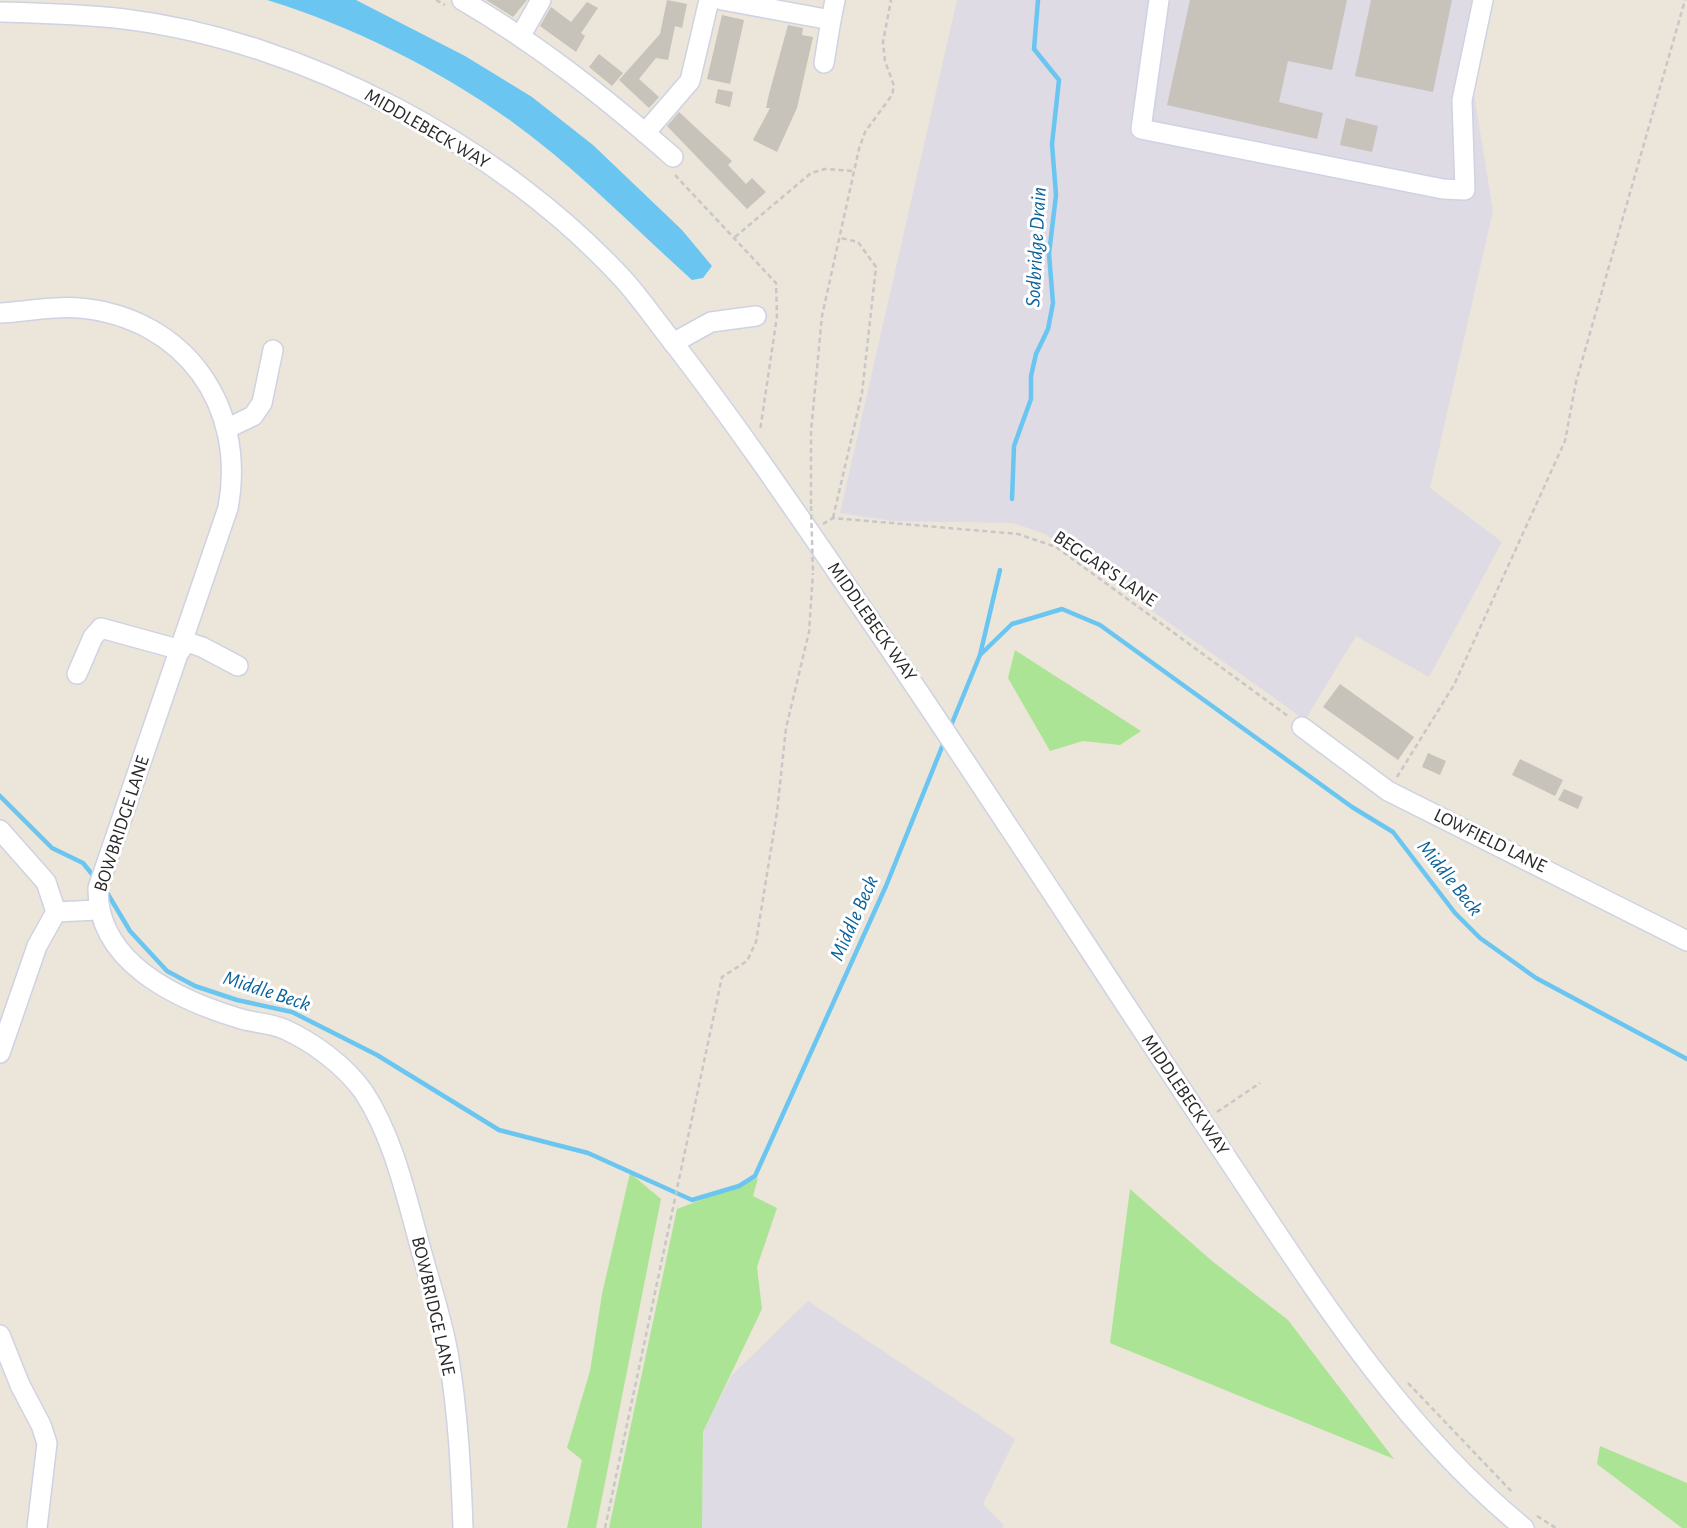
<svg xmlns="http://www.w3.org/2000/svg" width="1687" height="1528" font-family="'Alegreya Sans',sans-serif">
  <rect width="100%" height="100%" fill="#ece5da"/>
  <g fill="#dedbe4">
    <polygon points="957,0 1492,0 1474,94 1493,211 1430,488 1502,542 1429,677 1356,636 1305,720 1045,534 1013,523 894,521 840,513"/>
    <polygon points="808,1301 1015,1439 983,1504 1003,1524 1003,1528 702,1528 703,1432 731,1376"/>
  </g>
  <g fill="#ace495">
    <polygon points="1015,650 1141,731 1120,745 1083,741 1050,751 1008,678"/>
    <polygon points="630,1173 661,1199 596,1528 567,1528 582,1460 567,1448 590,1371 602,1294"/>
    <polygon points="758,1178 753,1196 777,1208 757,1267 762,1309 703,1432 702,1528 609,1528 677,1209"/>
    <polygon points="1130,1189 1212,1261 1288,1320 1394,1459 1110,1343"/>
    <polygon points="1600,1446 1687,1483 1687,1528 1682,1528 1597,1464"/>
  </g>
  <path fill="#6ac6f1" d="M267,0H356L465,56L532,97L593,145L682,230L712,266L703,278L692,280C632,226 575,167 511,121C438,69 352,26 267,0Z"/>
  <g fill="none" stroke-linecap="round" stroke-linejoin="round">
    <g stroke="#6ac6f1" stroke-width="4.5">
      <polyline points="1012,499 1014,446 1031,399 1031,376 1036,354 1048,329 1053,303 1049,254 1056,195 1052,144 1059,80 1034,49 1038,0"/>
      <polyline points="980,655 1000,570"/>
      <polyline points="950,728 980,655 1012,624 1062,609 1100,625 1352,807 1393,832 1455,913 1480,938 1536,978 1687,1059"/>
      <polyline points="0,796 52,848 83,863 96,879"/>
      <polyline points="106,891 130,931 167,971 195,986 237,1000 292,1012 377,1055 499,1130 588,1153 692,1200 739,1186 755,1176 886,886 944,742"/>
    </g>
  </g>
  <g fill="#c7c2ba">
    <polygon points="486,0 527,0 513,17"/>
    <polygon points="667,0 687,4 682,28 675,26 668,60 656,58 639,79 659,97 649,108 619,80 660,34"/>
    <polygon points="1190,0 1347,0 1332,70 1288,61 1279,102 1323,113 1317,139 1167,105"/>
    <polygon points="1371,0 1452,0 1433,92 1355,76"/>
    <polygon points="587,2 598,8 581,33 585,36 576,52 540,26 551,7 571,22"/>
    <polygon points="722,15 744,20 730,84 707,79"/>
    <polygon points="788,25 803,28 802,35 813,37 797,108 777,152 753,140 770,108 766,108 769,94"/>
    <polygon points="599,54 623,73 612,86 589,67"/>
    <polygon points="718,89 733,92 730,107 715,103"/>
    <polygon points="679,112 732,161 728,165 746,184 752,178 766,192 747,209 667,126"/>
    <polygon points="1346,118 1378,126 1372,152 1340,145"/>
    <polygon points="1340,684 1414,737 1398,760 1323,707"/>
    <polygon points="1428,753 1446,761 1440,775 1422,767"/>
    <polygon points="1520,759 1563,780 1555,796 1512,775"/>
    <polygon points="1564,789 1583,797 1578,809 1558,800"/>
  </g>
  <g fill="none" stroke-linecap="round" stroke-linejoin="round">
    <defs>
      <g id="minor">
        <path d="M462,0C539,45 606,98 673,157"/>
        <polyline points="722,0 831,20 824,63"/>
        <polyline points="1159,0 1141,129 1443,189 1465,190 1462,100 1483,0"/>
        <path d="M0,12C41,13 83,14 124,19C304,41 501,146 624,280C641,299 656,321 672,341C737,425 796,512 855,598C983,784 1104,974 1229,1161C1317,1293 1400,1427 1524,1528"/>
        <polyline points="831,20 835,0"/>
        <polyline points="521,35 541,0"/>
        <polyline points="645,133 690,81 709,0"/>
        <path d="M0,313C26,312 55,305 80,308C185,318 247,406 228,508L98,888C97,962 176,999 238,1018C253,1023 270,1023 284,1029C313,1042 344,1065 363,1091C391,1133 404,1187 417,1235C427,1274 441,1314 448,1353C458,1411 461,1470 463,1528"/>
        <polyline points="673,343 711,322 756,316"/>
        <polyline points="228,428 253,416 262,403 273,350"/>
        <polyline points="184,641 202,647 238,666"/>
        <polyline points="77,674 93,637 101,628 181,650"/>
        <polyline points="1302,727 1388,791 1687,941"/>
        <polyline points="0,830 46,882 56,912 97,910"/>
        <polyline points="0,1053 37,946 56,912"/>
        <polyline points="0,1335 20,1385 41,1425 47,1443 37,1528"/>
      </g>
    </defs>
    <use href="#minor" stroke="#cfd2e2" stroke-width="22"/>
    <g stroke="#c7c7c7" stroke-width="2.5" stroke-dasharray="5 3.5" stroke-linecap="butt">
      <polyline points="436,0 445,5"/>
      <polyline points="675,175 776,283 777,316 760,431"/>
      <polyline points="735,237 811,173 825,169 853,171"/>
      <polyline points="811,504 811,431 822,316 859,149 865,132 892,95 894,86 885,61 883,42 891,0"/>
      <polyline points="833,518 862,393 876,267 858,242 841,238"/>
      <polyline points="823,524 833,518 1018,534 1056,547 1288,716"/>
      <polyline points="1397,777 1454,685 1565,441 1576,382 1685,0"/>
      <polyline points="1217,1112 1260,1083"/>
      <polyline points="1408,1383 1512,1492"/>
      <polyline points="1537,1516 1556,1528"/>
      <polyline points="605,1528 722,977 747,961 756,942 777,812 786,728 809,632 813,573"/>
    </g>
    <use href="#minor" stroke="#fff" stroke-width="19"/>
    <polyline stroke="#c7c7c7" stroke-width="2.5" stroke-dasharray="5 3.5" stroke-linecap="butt" points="811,506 813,573"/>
  </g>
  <g text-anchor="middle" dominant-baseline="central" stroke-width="6" stroke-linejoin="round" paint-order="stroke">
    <g font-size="19" fill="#292929" stroke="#fff">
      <text transform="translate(427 129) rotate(30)">MIDDLEBECK WAY</text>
      <text transform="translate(1105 569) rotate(34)">BEGGAR'S LANE</text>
      <text transform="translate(872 622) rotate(55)">MIDDLEBECK WAY</text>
      <text transform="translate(122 824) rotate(-72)">BOWBRIDGE LANE</text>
      <text transform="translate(1490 841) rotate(26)">LOWFIELD LANE</text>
      <text transform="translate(1185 1095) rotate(56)">MIDDLEBECK WAY</text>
      <text transform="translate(433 1306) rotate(77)">BOWBRIDGE LANE</text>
    </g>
    <g font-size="21" font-style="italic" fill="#0a629b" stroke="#fff">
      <text transform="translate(1036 247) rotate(-87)">Sodbridge Drain</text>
      <text transform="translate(1450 878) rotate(51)">Middle Beck</text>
      <text transform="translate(854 918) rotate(-66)">Middle Beck</text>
      <text transform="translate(267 991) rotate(18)">Middle Beck</text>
    </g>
  </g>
</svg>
